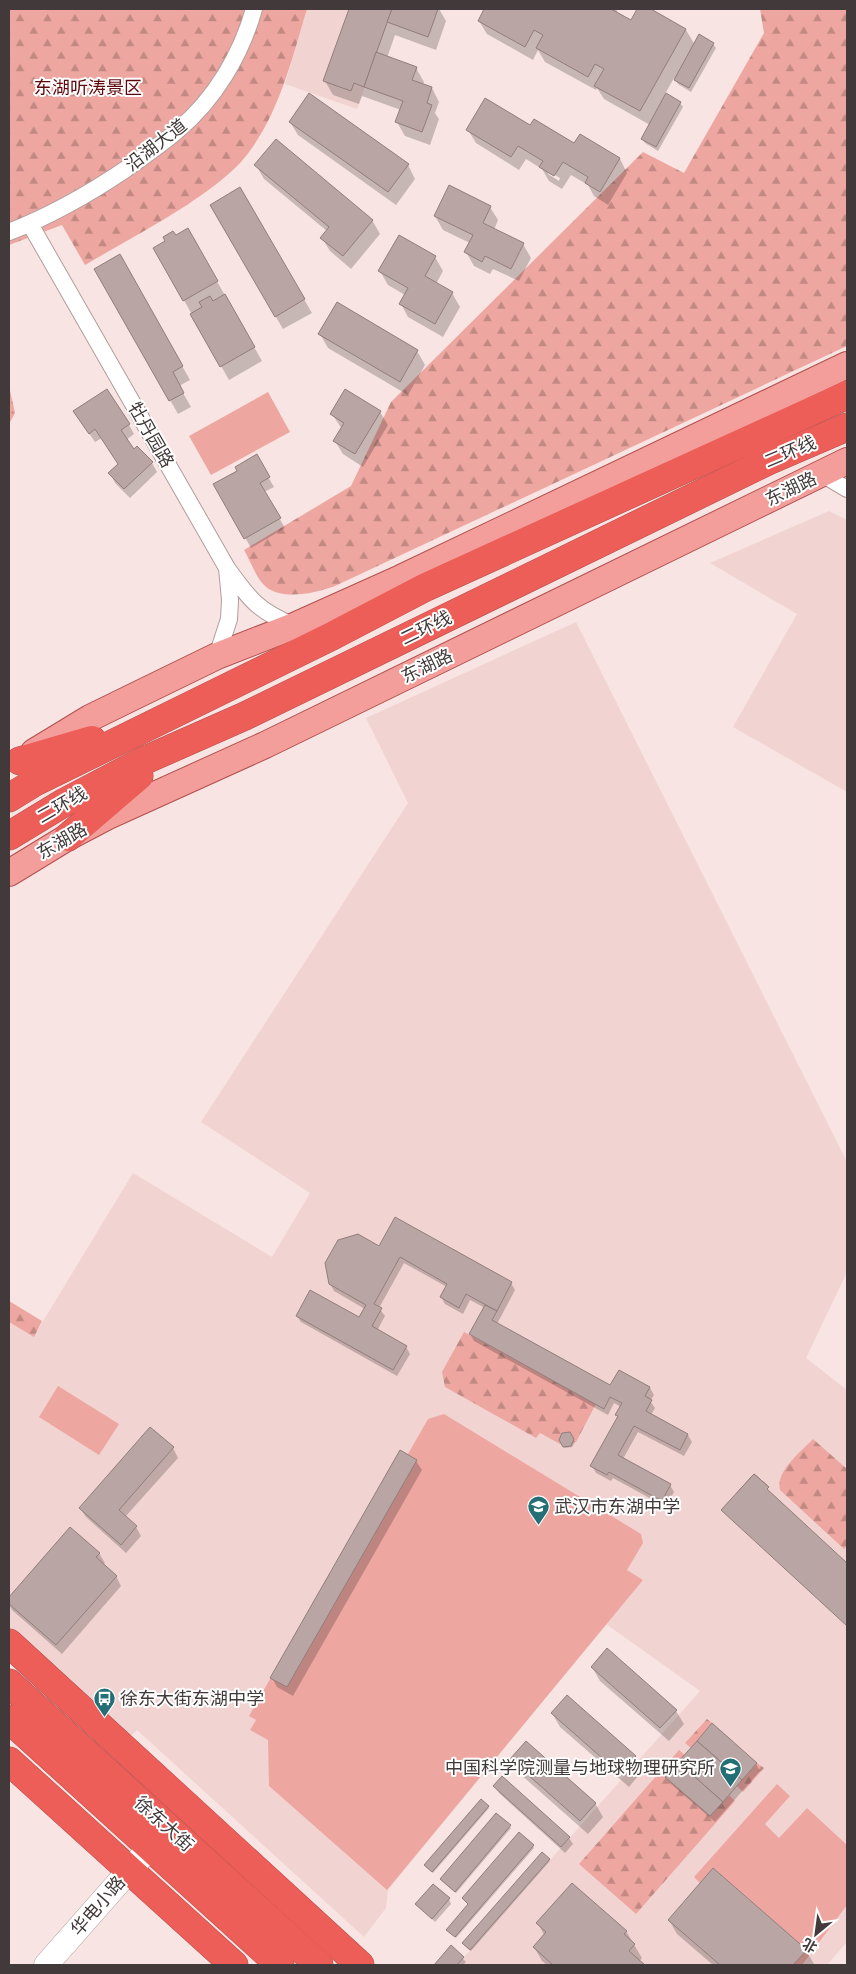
<svg xmlns="http://www.w3.org/2000/svg" width="856" height="1974" font-family="Signika,'Noto Sans SC',sans-serif">
  <defs>
    <pattern id="forest-firs" width="22" height="20" patternUnits="userSpaceOnUse" patternTransform="scale(1.25)"><rect width="22" height="20" fill="#eea7a0"/><path d="M5 1l3.5 6h-7zM16 11l3.5 6h-7z" fill="#c28983"/></pattern>
    <pattern id="garden-dots" width="8" height="8" patternUnits="userSpaceOnUse" patternTransform="scale(1.25)"><rect width="8" height="8" fill="#eea7a0"/><path d="M2 2h.1M6 6h.1" fill="none" stroke="#c28983" stroke-width="1.8" stroke-linecap="round"/></pattern>
  </defs>
  <rect width="100%" height="100%" fill="#f8e4e2"/>
  <g fill="#f1d4d1">
    <polygon points="307,9 392,9 357,109 285,84"/>
    <polygon points="829,511 847,520 847,792 733,727 797,614 710,563"/>
    <polygon points="576,622 847,1162 847,1272 806,1358 847,1390 847,1942 827,1965 457,1965 700,1691 606,1624 388,1890 386,1908 364,1937 137,1730 130,1737 9,1630 9,1322 34,1336 133,1173 272,1257 310,1193 201,1122 408,803 366,718"/>
  </g>
  <g fill="#eea7a0">
    <polygon points="268,392 290,432 211,475 189,436"/>
    <polygon points="58,1386 119,1424 99,1455 39,1417"/>
    <polygon points="444,1414 641,1534 643,1543 627,1570 643,1580 387,1890 269,1786 268,1740 250,1730 256,1720 249,1716 400,1450 408,1454 428,1419"/>
    <polygon points="777,1784 790,1796 765,1824 779,1838 807,1808 847,1845 847,1905 802,1965 793,1965 806,1949 713,1868 700,1883 694,1877"/>
  </g>
  <g fill="url(#forest-firs)">
    <path d="M9,9H307C291,62 278,119 241,162C225,179 206,192 187,205C154,226 119,245 85,265L62,225L9,245Z"/>
    <path d="M760,9H847V346L335,586C316,593 279,602 263,584C255,575 250,560 244,550L351,486L391,402L643,152L684,173L764,33Z"/>
    <polygon points="9,1301 42,1321 34,1337 9,1322"/>
    <polygon points="464,1332 596,1404 576,1442 560,1444 540,1433 536,1438 445,1387 442,1372"/>
    <path d="M813,1439L847,1469V1546L844,1549L780,1490C775,1471 802,1451 813,1439Z"/>
    <polygon points="707,1719 712,1723 691,1748 685,1743"/>
    <polygon points="679,1750 685,1755 666,1777 710,1816 729,1795 735,1801 636,1914 579,1864"/>
    <polygon points="757,1763 764,1768 743,1792 737,1786"/>
  </g>
  <polygon fill="url(#garden-dots)" points="9,386 15,413 9,424"/>
  <g fill="#0003" fill-rule="evenodd">
    <polygon points="350,9 439,9 446,21 436,50 395,35 387,58 416,68 424,82 423,85 432,88 439,102 435,113 439,119 430,145 405,136 397,122 401,110 362,96 359,104 333,95 325,81"/>
    <polygon points="486,9 616,9 619,15 631,22 639,9 648,9 686,30 695,45 713,44 716,48 691,92 678,84 674,78 665,94 680,103 683,107 658,151 645,143 642,139 650,125 604,99 597,88 596,90 545,62 538,50 533,60 487,34 479,21"/>
    <polygon points="290,122 408,165 415,179 396,205 298,135"/>
    <path d="M531,127L575,145L580,135L620,159L627,173L608,205L594,196L588,185L571,175L562,189L549,181L542,169L526,159L519,170L476,143L468,130ZM548,171L560,178L559,181L548,174Z"/>
    <polygon points="256,165 372,220 380,234 351,269 330,251 322,238 327,231 264,179"/>
    <polygon points="240,189 312,313 283,329 211,206"/>
    <polygon points="490,207 498,220 494,230 523,244 531,258 519,281 493,269 490,274 474,266 466,252 470,243 443,230 435,216"/>
    <polygon points="188,230 262,361 229,380 155,249"/>
    <polygon points="120,255 190,380 179,386 191,407 178,414 96,269"/>
    <polygon points="435,257 443,271 436,284 452,293 460,307 443,337 408,317 401,304 405,295 388,285 380,271"/>
    <polygon points="320,334 417,351 425,365 408,395 328,348"/>
    <polygon points="380,412 388,425 363,467 343,454 335,441 342,429 332,414"/>
    <polygon points="80,420 129,425 134,434 126,440 133,451 152,463 157,472 130,498 115,483 110,473 119,465 102,438 95,442"/>
    <polygon points="256,456 274,487 264,492 285,528 251,548 215,485 239,471"/>
    <polygon points="380,1247 511,1283 515,1290 497,1324 611,1387 650,1388 654,1395 650,1401 655,1408 651,1415 688,1435 692,1442 684,1456 638,1432 623,1459 670,1485 674,1492 666,1507 613,1478 611,1481 596,1473 592,1466 618,1417 617,1415 621,1407 614,1403 608,1415 474,1341 470,1334 485,1308 470,1300 463,1314 445,1304 441,1297 447,1287 404,1263 379,1308 385,1316 377,1331 406,1347 410,1354 397,1376 301,1322 297,1316 360,1319 365,1309 334,1291 330,1284"/>
    <polygon points="150,1428 173,1448 178,1458 125,1517 136,1527 141,1536 126,1553 86,1517 80,1508"/>
    <polygon points="569,1433 575,1442 572,1447 565,1448 560,1440"/>
    <polygon points="416,1461 422,1470 293,1696 277,1687 272,1678"/>
    <polygon points="768,1488 768,1491 847,1565 847,1625 724,1511"/>
    <polygon points="70,1529 99,1553 105,1563 103,1565 116,1576 121,1586 62,1654 12,1610 9,1604 9,1599"/>
    <polygon points="592,1667 676,1711 684,1724 669,1741 600,1681"/>
    <polygon points="567,1696 636,1757 643,1770 629,1787 560,1727 552,1713"/>
    <polygon points="713,1725 756,1764 760,1771 715,1822 671,1784 667,1777"/>
    <polygon points="512,1760 595,1803 603,1817 588,1834 519,1773"/>
    <polygon points="495,1786 569,1838 573,1844 565,1853 499,1793"/>
    <polygon points="488,1806 489,1808 433,1873 426,1867 425,1865"/>
    <polygon points="496,1814 511,1828 456,1893 441,1880"/>
    <polygon points="533,1846 534,1848 456,1938 449,1932"/>
    <polygon points="549,1860 550,1861 471,1951 464,1945 463,1944"/>
    <polygon points="449,1899 451,1904 435,1922 417,1904"/>
    <polygon points="669,1920 806,1950 814,1964 713,1965 677,1934"/>
    <polygon points="538,1923 626,1931 642,1958 639,1962 643,1965 547,1965 542,1961 534,1947 544,1935"/>
    <polygon points="451,1947 466,1962 463,1965 435,1965"/>
  </g>
  <g fill="#b9a6a4" stroke="#917e7c">
    <polygon points="349,9 392,9 364,87 354,83 351,91 323,81"/>
    <polygon points="392,9 438,9 428,37 387,22"/>
    <polygon points="484,9 611,9 631,20 637,9 651,9 686,29 640,111 594,86 604,69 595,64 588,77 536,48 543,35 534,30 525,47 478,21"/>
    <polygon points="699,34 714,43 689,88 674,80"/>
    <polygon points="376,52 417,67 412,80 432,87 427,103 432,105 422,132 395,122 403,101 364,87"/>
    <polygon points="309,93 409,164 388,192 289,122"/>
    <polygon points="666,93 681,102 656,147 641,139"/>
    <polygon points="485,98 530,125 534,119 574,143 580,134 620,158 600,192 585,183 588,177 563,162 554,176 539,167 543,161 518,146 511,157 466,130"/>
    <polygon points="276,139 373,220 343,256 320,238 329,227 254,165"/>
    <polygon points="449,185 491,206 483,223 524,243 511,269 485,256 482,262 464,252 473,235 434,216"/>
    <polygon points="240,187 305,299 275,317 210,205"/>
    <polygon points="188,228 218,281 183,301 153,248 165,241 163,237 173,231 176,235"/>
    <polygon points="399,235 436,256 425,276 453,292 435,324 399,304 408,288 378,271"/>
    <polygon points="120,254 183,366 173,372 184,393 169,401 94,269"/>
    <polygon points="225,294 255,347 220,367 190,314 202,307 199,302 210,296 213,301"/>
    <polygon points="337,302 418,350 400,382 318,334"/>
    <polygon points="107,389 130,424 121,430 134,449 137,446 153,462 124,489 108,473 118,464 95,429 89,434 73,411"/>
    <polygon points="345,389 381,411 355,454 333,441 344,423 330,414"/>
    <polygon points="257,454 270,477 260,483 281,518 244,539 213,484 237,471 235,467"/>
    <polygon points="395,1217 512,1282 497,1311 466,1294 459,1308 440,1297 447,1284 400,1257 374,1304 382,1308 372,1326 407,1346 393,1370 296,1316 310,1290 359,1317 366,1305 329,1284 325,1263 338,1240 358,1234 379,1246"/>
    <polygon points="485,1305 497,1311 492,1320 610,1385 619,1370 650,1387 645,1396 652,1400 646,1411 688,1434 680,1450 634,1426 618,1455 671,1484 662,1501 609,1472 607,1475 590,1466 618,1416 615,1415 622,1403 610,1397 604,1409 469,1334"/>
    <polygon points="150,1427 174,1447 119,1510 137,1526 121,1545 79,1508"/>
    <polygon points="570,1432 574,1439 571,1446 563,1447 559,1440 562,1433"/>
    <polygon points="400,1450 417,1460 287,1687 270,1678"/>
    <polygon points="754,1474 769,1487 763,1493 813,1539 800,1553 736,1494"/>
    <polygon points="754,1474 769,1487 767,1489 847,1563 847,1626 721,1510"/>
    <polygon points="70,1527 100,1553 96,1557 117,1576 56,1645 9,1604 9,1597"/>
    <polygon points="607,1648 677,1710 660,1728 591,1667"/>
    <polygon points="567,1695 636,1756 620,1774 551,1713"/>
    <polygon points="712,1723 757,1763 742,1780 697,1741"/>
    <polygon points="526,1741 596,1803 580,1821 510,1759"/>
    <polygon points="697,1741 742,1780 723,1802 678,1762"/>
    <polygon points="678,1762 723,1802 710,1816 665,1777"/>
    <polygon points="502,1776 570,1837 561,1847 493,1786"/>
    <polygon points="481,1799 489,1806 432,1872 424,1865"/>
    <polygon points="496,1813 511,1825 455,1892 440,1879"/>
    <polygon points="519,1832 534,1845 455,1937 446,1930 468,1904 462,1898"/>
    <polygon points="542,1852 550,1859 470,1950 462,1943"/>
    <polygon points="713,1868 807,1950 793,1965 720,1965 668,1920"/>
    <polygon points="572,1883 627,1931 624,1934 635,1944 629,1951 645,1965 553,1965 533,1947 546,1932 536,1923"/>
    <polygon points="433,1884 450,1898 432,1919 415,1904"/>
    <polygon points="451,1945 464,1957 457,1965 434,1965"/>
  </g>
  <g fill="none" stroke-linecap="round" stroke-linejoin="round">
    <defs>
      <g id="street">
        <polyline points="30,224 227,568 230,600 229,619 217,656"/>
        <path d="M9,232C50,216 89,194 126,169C144,156 162,144 178,130C215,99 241,55 254,9"/>
        <polyline points="822,474 847,489"/>
        <path d="M227,568C250,600 257,610 294,626"/>
      </g>
      <polyline id="secondary" points="46,1965 150,1847"/>
      <g id="primary">
        <polyline points="34,752 90,718 137,695 217,656 294,626 401,578 847,365"/>
        <polyline points="9,873 68,837 106,817 265,745 847,461"/>
      </g>
      <g id="highway">
        <polyline points="20,761 92,740"/>
        <polyline points="9,798 35,782 334,635 426,587 847,395"/>
        <polyline points="9,836 65,802 143,761 245,716 768,461 847,427"/>
        <polyline points="68,837 139,776"/>
        <polyline points="9,1643 360,1965"/>
        <polyline points="9,1683 319,1965"/>
        <polyline points="9,1719 280,1965"/>
        <polyline points="9,1761 234,1965"/>
      </g>
    </defs>
    <use href="#street" stroke="#b19e9c" stroke-width="18"/>
    <use href="#secondary" stroke="#b19e9c" stroke-width="25"/>
    <use href="#primary" stroke="#b1514e" stroke-width="28"/>
    <use href="#highway" stroke="#b1514e" stroke-width="29"/>
    <use href="#street" stroke="#fff" stroke-width="16"/>
    <use href="#secondary" stroke="#fff" stroke-width="24"/>
    <use href="#primary" stroke="#f49e9b" stroke-width="26"/>
    <use href="#highway" stroke="#ed5e58" stroke-width="28"/>
  </g>
  <defs>
    <symbol id="school-pin" viewBox="-11 -11 22 30"><path d="M0 17L-7.5 6A9.5 9.5 0 1 1 7.5 6Z" fill="#246e76" stroke="#fff"/><path d="M0-5L7-2L0 1L-7-2ZM-4 1L0 2.5L4 1V4Q0 6-4 4Z" fill="#fff"/></symbol>
    <symbol id="bus-pin" viewBox="-11 -11 22 30"><path d="M0 17L-7.5 6A9.5 9.5 0 1 1 7.5 6Z" fill="#246e76" stroke="#fff"/><path d="M-5-6H5V4H4V6H2V4H-2V6H-4V4H-5ZM-3.5-4V0h7V-4ZM-3.5 1.2v1.5H-2V1.2ZM2 1.2v1.5H3.5V1.2Z" fill="#fff"/></symbol>
    <symbol id="university-pin" viewBox="-11 -11 22 30"><path d="M0 17L-7.5 6A9.5 9.5 0 1 1 7.5 6Z" fill="#246e76" stroke="#fff"/><path d="M0-5L7-2L0 1L-7-2ZM-4 1L0 2.5L4 1V4Q0 6-4 4Z" fill="#fff"/></symbol>
  </defs>
  <g fill-rule="evenodd">
    <use href="#school-pin" x="526" y="1494" width="25" height="34"/>
    <use href="#bus-pin" x="92" y="1686" width="25" height="34"/>
    <use href="#university-pin" x="718" y="1756" width="25" height="34"/>
  </g>
  <g text-anchor="middle" dominant-baseline="central" stroke-width="4" stroke-linejoin="round" paint-order="stroke">
    <g font-size="18" fill="#5f080d" stroke="#fff">
      <text x="88" y="88">东湖听涛景区</text>
    </g>
    <g font-size="18" fill="#423a3a" stroke="#fff">
      <text transform="translate(156 145) rotate(-38)">沿湖大道</text>
      <text transform="translate(151 435) rotate(60)">牡丹园路</text>
      <text transform="translate(790 452) rotate(-23)">二环线</text>
      <text transform="translate(791 489) rotate(-26)">东湖路</text>
      <text transform="translate(426 628) rotate(-26)">二环线</text>
      <text transform="translate(427 666) rotate(-26)">东湖路</text>
      <text transform="translate(62 805) rotate(-30)">二环线</text>
      <text transform="translate(62 841) rotate(-30)">东湖路</text>
      <text transform="translate(164 1824) rotate(42)">徐东大街</text>
      <text transform="translate(98 1906) rotate(-49)">华电小路</text>
    </g>
    <g font-size="18" fill="#423a3a" stroke="#fff" text-anchor="start">
      <text x="554" y="1507">武汉市东湖中学</text>
      <text x="120" y="1699">徐东大街东湖中学</text>
      <text x="715" y="1768" text-anchor="end">中国科学院测量与地球物理研究所</text>
    </g>
  </g>
  <rect width="856" height="1974" fill="none" stroke="#423a3a" stroke-width="20"/>
  <g transform="translate(816 1934) rotate(209)" stroke="#ffffff" stroke-width="4" paint-order="stroke">
  <path d="M0-4L9 19L0 12L-9 19Z" fill="#423a3a"/>
  <text y="-8" font-size="14" font-weight="bold" text-anchor="middle" fill="#423a3a">北</text>
  </g>
</svg>
